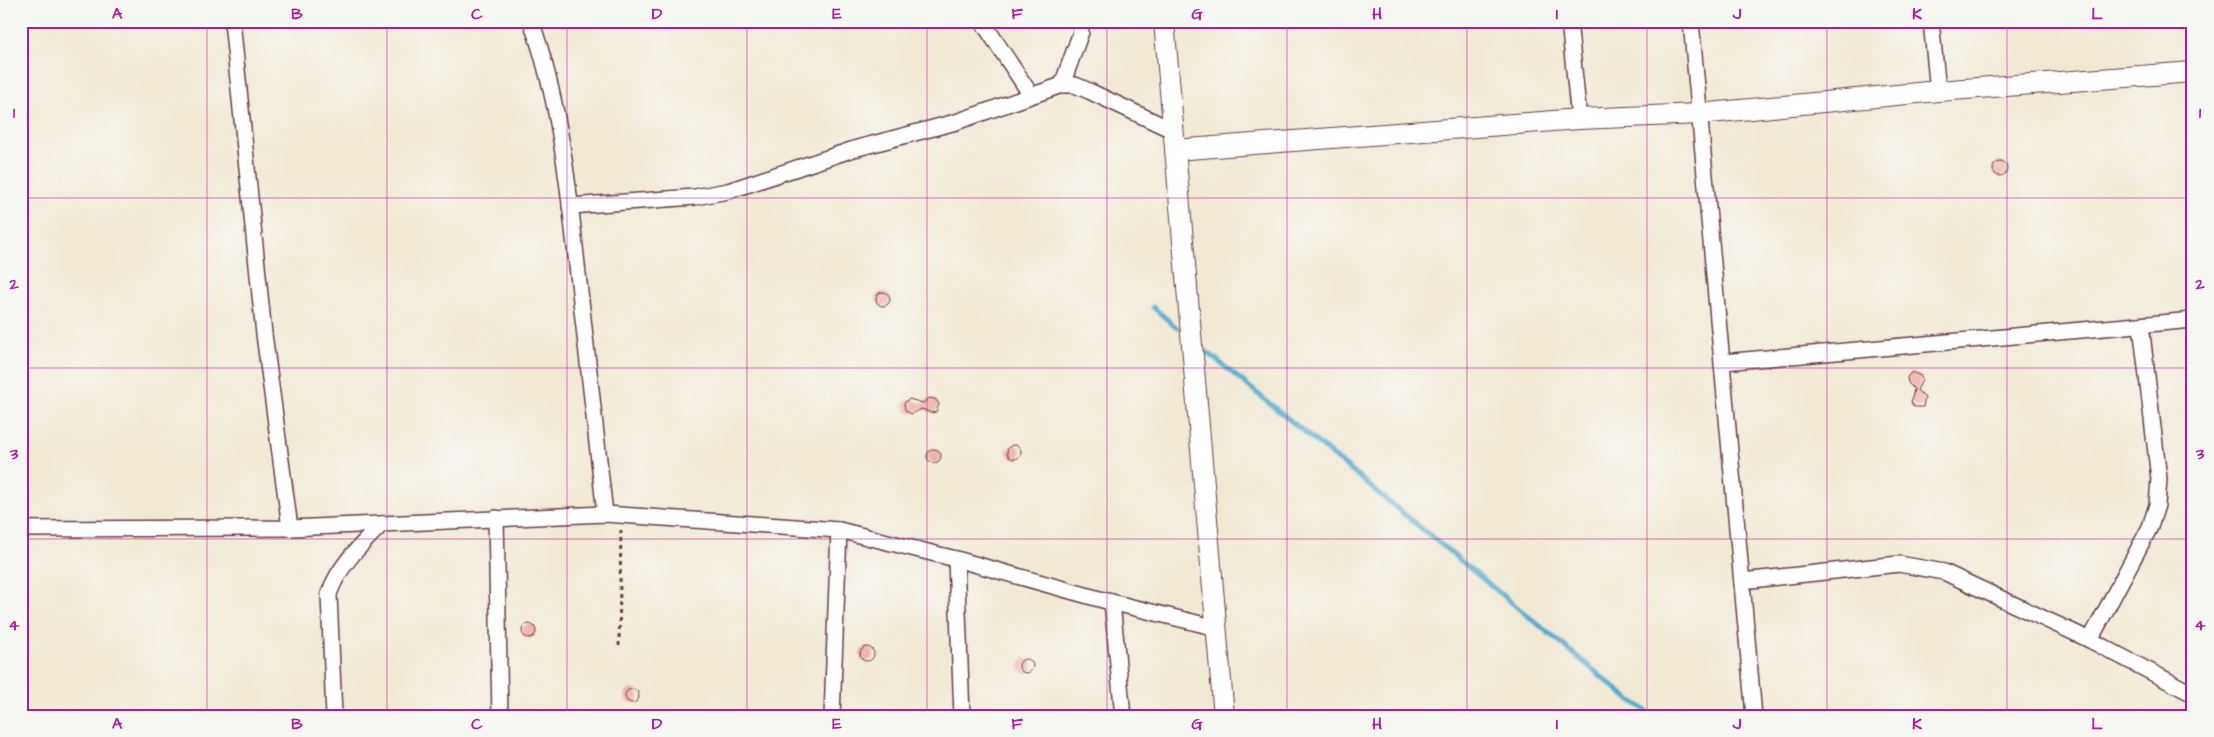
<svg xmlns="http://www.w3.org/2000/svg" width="2214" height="737" font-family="'Architects Daughter',sans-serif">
  <rect width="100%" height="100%" fill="#f6f6f2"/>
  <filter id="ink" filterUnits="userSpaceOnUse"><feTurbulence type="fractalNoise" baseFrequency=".02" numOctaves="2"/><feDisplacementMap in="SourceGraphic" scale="10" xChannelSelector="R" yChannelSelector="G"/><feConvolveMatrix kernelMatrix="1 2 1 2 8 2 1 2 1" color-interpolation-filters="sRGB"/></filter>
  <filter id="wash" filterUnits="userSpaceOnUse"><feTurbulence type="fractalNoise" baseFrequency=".0096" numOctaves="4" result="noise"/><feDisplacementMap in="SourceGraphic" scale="20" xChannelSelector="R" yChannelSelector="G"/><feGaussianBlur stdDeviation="1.12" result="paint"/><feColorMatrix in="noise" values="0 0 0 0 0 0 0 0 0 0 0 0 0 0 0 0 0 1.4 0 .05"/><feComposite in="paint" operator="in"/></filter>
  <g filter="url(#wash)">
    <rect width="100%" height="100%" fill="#f2e9d5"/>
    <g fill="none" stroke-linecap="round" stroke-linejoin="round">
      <g stroke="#4eaacc" stroke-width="5">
        <polyline points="1153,307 1177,328"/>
        <polyline points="1207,352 1625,696 1654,716"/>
      </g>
    </g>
    <g id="blocks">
      <g fill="#eea79b">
        <circle cx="2000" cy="169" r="7"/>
        <circle cx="883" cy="299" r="7"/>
        <polygon points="1912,372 1921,376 1922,380 1917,390 1925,398 1923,407 1914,407 1911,402 1914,389 1908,383 1907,377"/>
        <polygon points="929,398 935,399 939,404 936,412 931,413 922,409 911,414 905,410 904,403 909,399 923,403"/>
        <circle cx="1014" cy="452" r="7"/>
        <circle cx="934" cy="456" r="7"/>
        <circle cx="529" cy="631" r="7"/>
        <circle cx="867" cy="654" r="7"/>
        <circle cx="1026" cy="666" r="7"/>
        <circle cx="632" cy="696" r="7"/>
      </g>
    </g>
  </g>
  <g filter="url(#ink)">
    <use href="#blocks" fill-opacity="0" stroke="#633d44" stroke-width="1"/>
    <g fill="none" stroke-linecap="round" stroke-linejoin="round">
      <defs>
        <g id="street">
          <polyline points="232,21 264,334 290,528"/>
          <path d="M531,21C560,101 569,190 578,274C587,354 596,434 605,514"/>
          <polyline points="982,21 1031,95"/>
          <polyline points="1569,21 1579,119"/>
          <polyline points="1691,21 1754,716"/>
          <polyline points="1931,21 1938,91"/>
          <polyline points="1062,85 1081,32 1080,21"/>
          <polyline points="570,206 695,197 728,191 854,149 956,122 1062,85 1075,85 1089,91 1174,131"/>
          <polyline points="1723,362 2193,320"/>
          <polyline points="496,518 500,716"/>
          <polyline points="21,529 290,528 605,514 839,530 956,559 1103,600 1217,628"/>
          <polyline points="956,559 962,716"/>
          <polyline points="1742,581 1899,564 1944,572 2090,640 2193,694"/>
          <polyline points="1112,602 1123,716"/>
          <polyline points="2090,640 2150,527 2157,505 2159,479 2141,325"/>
          <path d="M334,716L329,594C339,565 361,545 382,524"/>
          <polyline points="832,716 839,530"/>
        </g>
        <g id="secondary">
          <polyline points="1164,21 1224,716"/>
          <polyline points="1175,150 1579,119 1699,114 1938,91 2193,72"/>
        </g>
      </defs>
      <use href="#street" stroke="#633d44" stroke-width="18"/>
      <use href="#secondary" stroke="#633d44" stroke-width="22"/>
      <polyline stroke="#633d44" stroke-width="3" stroke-dasharray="4 4" stroke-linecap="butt" points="619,646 621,529"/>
      <use href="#street" stroke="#fff" stroke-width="15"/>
      <use href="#secondary" stroke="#fff" stroke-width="20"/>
    </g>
  </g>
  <path fill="none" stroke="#b5179e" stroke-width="1" stroke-opacity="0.55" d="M207,21V716M387,21V716M567,21V716M747,21V716M927,21V716M1107,21V716M1287,21V716M1467,21V716M1647,21V716M1827,21V716M2007,21V716M21,198H2193M21,368H2193M21,539H2193"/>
  <rect width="2214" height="737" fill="none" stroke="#f6f6f2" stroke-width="55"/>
  <rect x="28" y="28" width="2158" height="682" fill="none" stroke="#b5179e" stroke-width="2"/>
  <g font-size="16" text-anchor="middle" font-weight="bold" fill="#b5179e">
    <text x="117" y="19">A</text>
    <text x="297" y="19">B</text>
    <text x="477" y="19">C</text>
    <text x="657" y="19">D</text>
    <text x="837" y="19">E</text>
    <text x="1017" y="19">F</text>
    <text x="1197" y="19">G</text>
    <text x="1377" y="19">H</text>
    <text x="1557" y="19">I</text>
    <text x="1737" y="19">J</text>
    <text x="1917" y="19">K</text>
    <text x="2097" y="19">L</text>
    <text x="14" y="118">1</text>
    <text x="2200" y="118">1</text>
    <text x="14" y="289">2</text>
    <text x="2200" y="289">2</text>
    <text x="14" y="459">3</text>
    <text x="2200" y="459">3</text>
    <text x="14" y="630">4</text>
    <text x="2200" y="630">4</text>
    <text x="117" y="729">A</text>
    <text x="297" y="729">B</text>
    <text x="477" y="729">C</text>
    <text x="657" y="729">D</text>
    <text x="837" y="729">E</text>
    <text x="1017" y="729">F</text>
    <text x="1197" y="729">G</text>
    <text x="1377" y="729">H</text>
    <text x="1557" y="729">I</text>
    <text x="1737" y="729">J</text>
    <text x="1917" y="729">K</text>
    <text x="2097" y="729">L</text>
  </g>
</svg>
